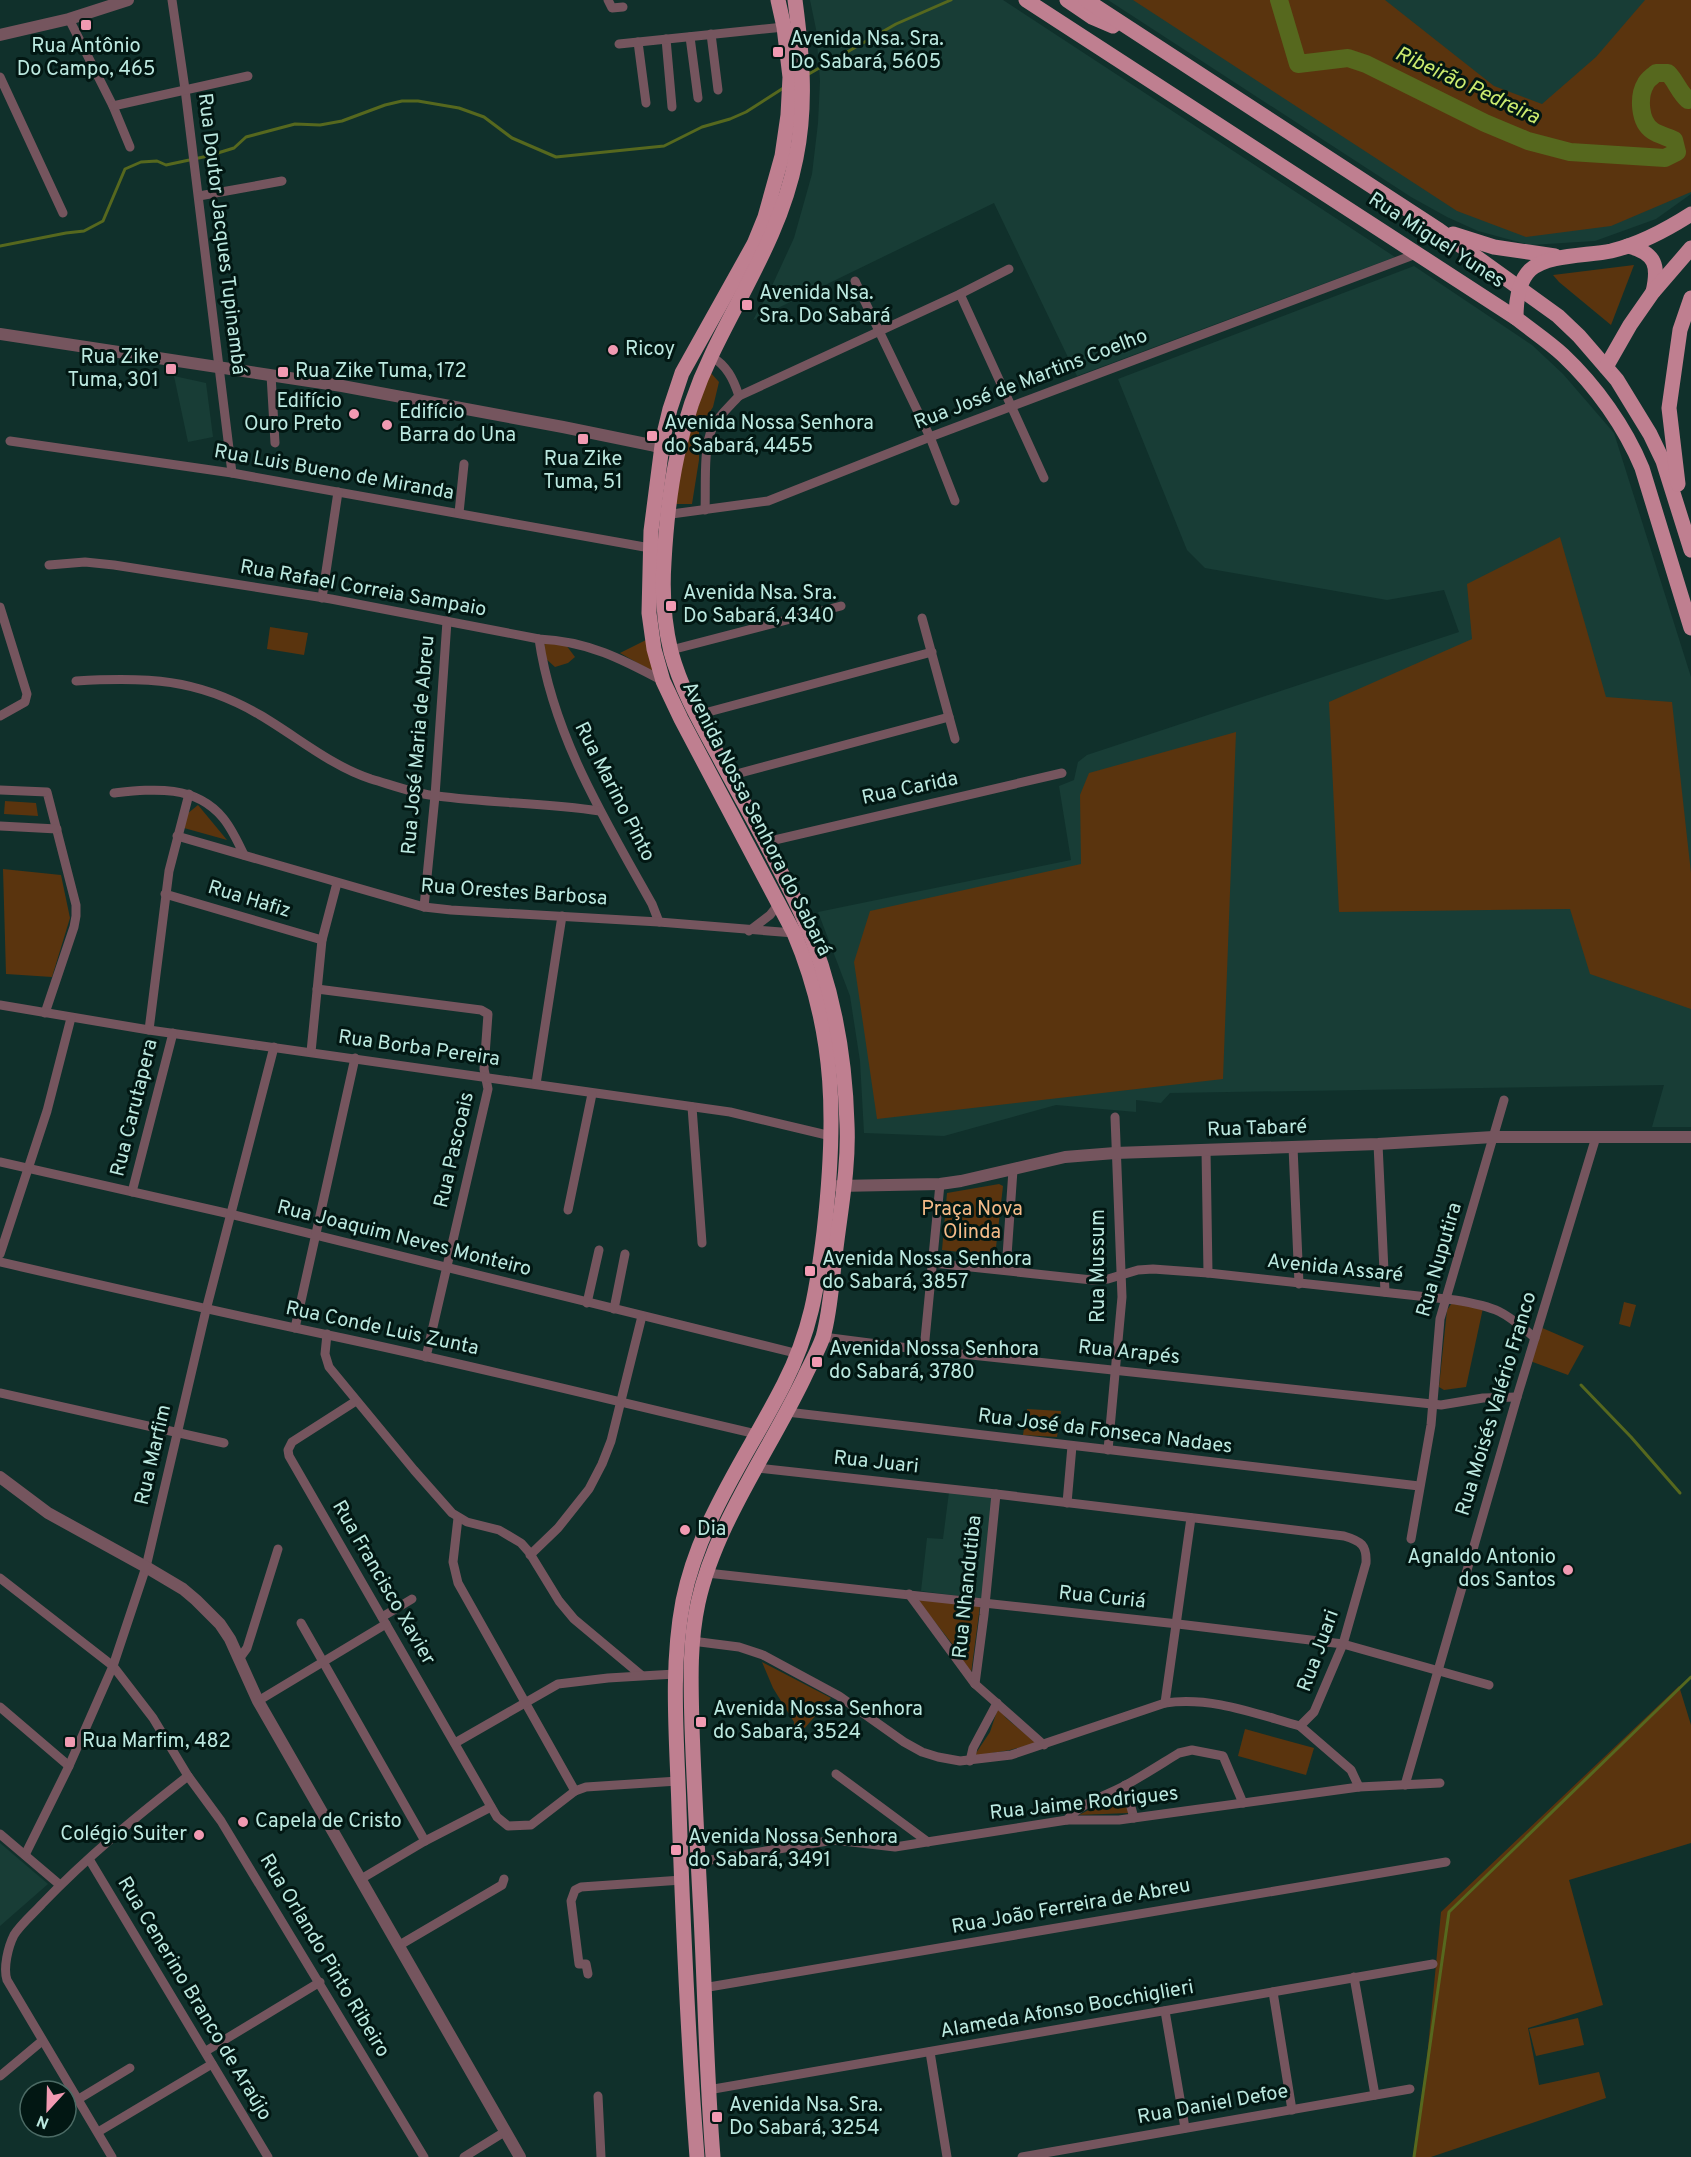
<svg xmlns="http://www.w3.org/2000/svg" width="1691" height="2157" font-family="Overpass,sans-serif">
  <rect width="100%" height="100%" fill="#10302b"/>
  <g fill="#183d36">
    <polygon points="810,0 1003,0 1395,257 1077,376 994,203 753,320 771,288 794,238 812,174 818,123 820,81 816,29"/>
    <polygon points="1108,0 1691,0 1691,194 1656,219 1595,241 1530,245 1478,231 1447,217 1411,197"/>
    <polygon points="1414,266 1532,345 1563,374 1614,433 1691,677 1691,1127 1652,1127 1664,1085 1170,1093 1161,1103 1136,1100 1136,1112 1056,1105 944,1136 864,1133 860,1061 850,996 818,912 1071,860 1059,786 1074,780 1078,762 1087,755 1459,632 1444,590 1387,600 1205,568 1187,550 1118,379"/>
    <polygon points="174,376 206,383 213,437 188,442"/>
    <polygon points="949,1492 992,1497 983,1599 921,1591 927,1538 943,1539"/>
    <polygon points="0,1843 48,1884 0,1926"/>
  </g>
  <g fill="#5a340e">
    <polygon points="1133,0 1385,0 1494,86 1542,104 1596,57 1645,0 1691,0 1691,192 1611,226 1526,237 1457,211"/>
    <polygon points="1634,265 1611,325 1559,282 1553,275"/>
    <polygon points="710,372 719,382 713,407 699,429 699,460 692,504 673,504 682,454"/>
    <polygon points="1560,537 1606,697 1672,702 1691,873 1691,1009 1590,974 1570,909 1339,912 1329,702 1472,639 1467,584"/>
    <polygon points="270,627 308,633 304,655 267,649"/>
    <polygon points="646,640 655,673 620,653"/>
    <polygon points="544,641 566,645 575,657 568,663 555,667 545,658"/>
    <polygon points="1236,732 1223,1079 877,1119 854,962 870,911 1081,864 1080,795 1089,773"/>
    <polygon points="5,801 36,803 38,816 4,814"/>
    <polygon points="198,805 227,840 184,828 187,814"/>
    <polygon points="3,869 61,875 70,918 52,977 6,974"/>
    <polygon points="999,1184 1003,1186 995,1256 942,1250 947,1193"/>
    <polygon points="1624,1302 1636,1305 1630,1327 1619,1324"/>
    <polygon points="1452,1303 1483,1308 1466,1387 1444,1390 1439,1387 1447,1310"/>
    <polygon points="1540,1327 1584,1346 1568,1375 1530,1361"/>
    <polygon points="1027,1409 1061,1411 1057,1437 1023,1435"/>
    <polygon points="917,1599 980,1606 971,1674 953,1645"/>
    <polygon points="762,1662 831,1698 803,1730 793,1736 794,1722 773,1688"/>
    <polygon points="1679,1686 1691,1725 1691,1843 1569,1880 1603,2005 1528,2028 1539,2085 1599,2072 1606,2098 1431,2157 1413,2157 1427,2058 1441,1912"/>
    <polygon points="998,1708 1006,1718 1036,1743 1010,1750 974,1756 990,1732"/>
    <polygon points="1245,1729 1314,1748 1306,1775 1238,1756"/>
    <polygon points="1123,1792 1129,1813 1079,1815"/>
    <polygon points="1578,2018 1584,2045 1536,2056 1529,2029"/>
  </g>
  <g fill="none" stroke-linecap="round" stroke-linejoin="round">
    <g stroke="#56681e" stroke-width="3">
      <polyline points="807,75 896,24 951,0"/>
      <polyline points="0,246 66,233 84,231 103,221 125,169 141,162 157,161 166,165 208,156 234,148 246,137 295,124 320,125 342,121 385,105 402,101 418,101 459,108 484,117 512,138 556,157 664,146 702,127 730,119 746,112 785,87"/>
      <polyline points="1581,1385 1631,1437 1680,1493"/>
      <polyline points="1414,2157 1449,1912 1691,1677"/>
    </g>
    <path stroke="#56681e" stroke-width="18" d="M1279,0L1298,64L1348,58L1366,64L1485,123L1528,141L1570,152L1665,158L1677,152L1674,140C1668,137 1659,135 1653,131C1639,122 1638,96 1646,83C1648,79 1653,76 1656,73H1668C1676,81 1679,92 1688,100L1691,99"/>
    <g stroke="#75555e" stroke-width="9">
      <polyline points="172,0 185,89 232,473"/>
      <polyline points="608,0 612,8 623,7"/>
      <polyline points="69,19 113,106 130,147"/>
      <polyline points="711,34 718,90"/>
      <polyline points="690,37 698,98"/>
      <polyline points="666,39 672,107"/>
      <polyline points="638,42 646,103"/>
      <polyline points="619,44 784,27"/>
      <polyline points="0,77 63,213"/>
      <polyline points="113,106 248,76"/>
      <polyline points="199,196 282,181"/>
      <polyline points="855,281 930,437 955,501"/>
      <polyline points="960,294 1044,478"/>
      <path d="M711,356C727,366 733,378 739,396"/>
      <polyline points="271,375 275,443"/>
      <polyline points="10,441 232,473 650,548"/>
      <path d="M705,510C706,489 703,447 712,429C717,417 729,407 739,396L960,294L1009,269"/>
      <polyline points="459,513 464,464"/>
      <polyline points="664,515 768,501 930,437 1416,254"/>
      <path d="M49,565L85,562L114,565L331,599L539,639C587,641 622,659 663,681"/>
      <polyline points="322,598 338,492"/>
      <polyline points="0,607 27,694 25,702 0,716"/>
      <polyline points="922,618 955,739"/>
      <path d="M539,639C553,736 605,820 652,904L659,922"/>
      <polyline points="671,650 841,606"/>
      <path d="M76,681C147,677 197,678 260,715C296,736 331,766 371,779C392,785 415,794 437,796C491,803 546,803 600,811"/>
      <polyline points="697,715 932,652"/>
      <polyline points="729,776 949,717"/>
      <polyline points="0,790 47,792 76,905 76,916 74,927 45,1013"/>
      <path d="M114,793C153,789 195,784 223,818C232,829 238,842 244,855"/>
      <polyline points="0,826 57,829"/>
      <polyline points="177,836 424,907 451,910 659,922 794,933"/>
      <polyline points="766,842 1062,773"/>
      <polyline points="165,894 322,940"/>
      <polyline points="424,907 435,796 447,621"/>
      <polyline points="749,931 770,915 778,905"/>
      <polyline points="317,989 481,1010 488,1014 484,1069 488,1089 426,1357"/>
      <polyline points="0,1005 149,1030 730,1112 831,1136"/>
      <polyline points="149,1030 169,871 189,794"/>
      <polyline points="311,1052 322,940 337,883"/>
      <polyline points="536,1084 562,916"/>
      <polyline points="692,1107 702,1243"/>
      <polyline points="1378,1144 1385,1292"/>
      <polyline points="1293,1147 1299,1284"/>
      <polyline points="1206,1150 1208,1273"/>
      <polyline points="0,1162 230,1214 799,1354"/>
      <polyline points="132,1192 173,1033"/>
      <polyline points="568,1210 592,1094"/>
      <polyline points="0,1254 47,1111 71,1018"/>
      <path d="M0,1262C109,1287 218,1312 328,1335C471,1365 614,1401 756,1434"/>
      <path d="M933,1263L1092,1280L1108,1279L1138,1270L1153,1269L1208,1273L1455,1300C1497,1307 1504,1311 1535,1338"/>
      <polyline points="1006,1270 1013,1170"/>
      <polyline points="587,1303 599,1250"/>
      <polyline points="614,1309 625,1254"/>
      <polyline points="295,1328 355,1058"/>
      <polyline points="327,1334 325,1354 329,1367 414,1470 452,1513 467,1522 499,1530 521,1543 529,1552 559,1601 574,1619 641,1675"/>
      <polyline points="823,1337 924,1350 1432,1404 1441,1405 1483,1398 1517,1397"/>
      <polyline points="924,1350 940,1184"/>
      <polyline points="0,1393 224,1443"/>
      <polyline points="356,1401 292,1442 288,1450 289,1456 497,1817 508,1826 531,1825 575,1791 586,1787 678,1781"/>
      <polyline points="787,1412 1419,1486"/>
      <polyline points="1108,1450 1122,1297 1115,1117"/>
      <polyline points="1067,1503 1072,1446"/>
      <polyline points="458,1518 453,1562 458,1583 575,1791"/>
      <polyline points="1411,1539 1431,1425 1440,1319 1504,1100"/>
      <polyline points="530,1555 558,1528 589,1489 602,1464 611,1441 642,1316"/>
      <polyline points="707,1573 1178,1624 1343,1644 1489,1685"/>
      <polyline points="0,1578 113,1666 153,1718 188,1776 221,1821 424,2157"/>
      <polyline points="909,1594 975,1684 1044,1745"/>
      <polyline points="382,1617 412,1599"/>
      <polyline points="301,1623 425,1841"/>
      <path d="M692,1641L739,1647L763,1655L839,1696L904,1742L922,1752L938,1757L960,1761L1011,1755L1165,1703C1211,1696 1256,1714 1300,1726L1314,1712L1343,1644L1366,1563C1367,1545 1361,1541 1344,1536L996,1494L757,1468"/>
      <polyline points="239,1659 247,1648 278,1549"/>
      <polyline points="975,1684 984,1615 996,1494"/>
      <polyline points="258,1701 386,1624"/>
      <polyline points="1165,1703 1191,1518"/>
      <polyline points="0,1707 69,1766"/>
      <polyline points="1300,1726 1351,1770 1359,1787"/>
      <polyline points="455,1743 558,1684 608,1678 675,1674"/>
      <polyline points="970,1761 973,1748 997,1703"/>
      <polyline points="836,1774 928,1842"/>
      <polyline points="1125,1785 1134,1818"/>
      <polyline points="1405,1785 1517,1397 1596,1137"/>
      <path d="M1067,1820C1082,1802 1106,1796 1126,1785C1144,1775 1161,1764 1179,1753L1192,1750L1223,1756L1243,1803"/>
      <polyline points="0,1834 60,1885"/>
      <polyline points="25,1855 69,1766 113,1666 146,1567 206,1310 274,1047"/>
      <polyline points="89,1859 268,2157"/>
      <polyline points="698,1862 834,1840 895,1847 1067,1820 1119,1820 1359,1787 1440,1783"/>
      <polyline points="361,1879 425,1841 491,1807"/>
      <polyline points="398,1946 502,1885 504,1879"/>
      <polyline points="588,1974 586,1964 579,1964 571,1901 575,1890 581,1887 682,1880"/>
      <polyline points="1354,1977 1375,2095"/>
      <polyline points="703,1988 1446,1862"/>
      <polyline points="1273,1992 1292,2110"/>
      <polyline points="1165,2011 1185,2128"/>
      <polyline points="206,2051 320,1982"/>
      <polyline points="930,2052 947,2157"/>
      <polyline points="0,2076 42,2041"/>
      <polyline points="708,2090 1433,1964"/>
      <polyline points="598,2096 601,2157"/>
      <polyline points="77,2100 130,2068"/>
      <polyline points="98,2132 212,2064"/>
      <path d="M112,2157L7,1980C3,1968 8,1947 14,1935C21,1924 33,1914 42,1904C87,1857 137,1816 188,1776"/>
      <polyline points="464,2157 506,2131"/>
      <polyline points="1022,2157 1410,2089"/>
    </g>
    <g stroke="#75555e" stroke-width="12">
      <polyline points="0,35 69,19 128,0"/>
      <polyline points="0,334 342,386 563,427 651,445 676,452"/>
      <polyline points="838,1186 940,1184 961,1181 1065,1157 1115,1153 1378,1144 1493,1137 1691,1137"/>
      <polyline points="0,1477 48,1513 146,1567 183,1589 196,1600 220,1624 230,1639 258,1701 520,2157"/>
    </g>
    <g stroke="#bf7f90" stroke-width="15">
      <path d="M1026,0L1516,318C1531,330 1549,342 1563,355C1596,386 1625,427 1642,468L1691,628"/>
      <polyline points="1067,0 1092,17 1113,26"/>
      <polyline points="1086,0 1439,230 1558,316 1579,336 1617,380 1650,434 1663,461 1691,550"/>
      <polyline points="1453,234 1494,247 1555,256"/>
      <path d="M1628,246C1656,253 1659,266 1653,292"/>
      <path d="M1516,318C1516,303 1518,282 1530,270C1548,254 1588,256 1611,251C1640,244 1666,230 1691,214"/>
      <polyline points="1606,367 1630,325 1653,292 1691,248"/>
      <polyline points="1678,484 1669,408 1680,330 1691,298"/>
      <path d="M697,2157C688,2041 683,1925 679,1809C677,1740 670,1669 683,1601C699,1521 748,1455 784,1384C811,1331 817,1289 824,1232C836,1125 837,1034 794,933L681,719L663,681L654,649L649,613L651,531L663,438L670,409L682,373L754,244L765,217L782,156L788,115L790,77L784,27L778,0"/>
      <path d="M713,2157C706,2070 705,1984 700,1897C697,1840 694,1784 692,1727C691,1685 689,1645 698,1603C715,1525 769,1451 804,1378C810,1365 818,1351 823,1337C831,1309 832,1277 836,1248C841,1207 849,1165 847,1124C845,1052 832,981 802,915C777,860 746,808 718,755C700,722 681,689 671,652C664,623 662,592 664,562C668,488 679,422 712,354C743,289 782,230 796,158C807,104 802,53 795,0"/>
    </g>
  </g>
  <g fill="#f19ab2" stroke="#021713" stroke-width="2">
    <rect x="80" y="19" width="12" height="12" rx="3"/>
    <rect x="772" y="46" width="12" height="12" rx="3"/>
    <rect x="741" y="299" width="12" height="12" rx="3"/>
    <circle cx="613" cy="350" r="6"/>
    <rect x="165" y="363" width="12" height="12" rx="3"/>
    <rect x="277" y="366" width="12" height="12" rx="3"/>
    <circle cx="354" cy="414" r="6"/>
    <circle cx="387" cy="425" r="6"/>
    <rect x="646" y="430" width="12" height="12" rx="3"/>
    <rect x="577" y="433" width="12" height="12" rx="3"/>
    <rect x="665" y="600" width="12" height="12" rx="3"/>
    <rect x="804" y="1265" width="12" height="12" rx="3"/>
    <rect x="811" y="1356" width="12" height="12" rx="3"/>
    <circle cx="685" cy="1530" r="6"/>
    <circle cx="1568" cy="1570" r="6"/>
    <rect x="695" y="1716" width="12" height="12" rx="3"/>
    <rect x="64" y="1736" width="12" height="12" rx="3"/>
    <circle cx="243" cy="1822" r="6"/>
    <circle cx="199" cy="1835" r="6"/>
    <rect x="670" y="1844" width="12" height="12" rx="3"/>
    <rect x="711" y="2111" width="12" height="12" rx="3"/>
  </g>
  <g text-anchor="middle" dominant-baseline="central" stroke-width="6" stroke-linejoin="round" paint-order="stroke">
    <g font-size="20" fill="#bce9e0" stroke="#021713" text-anchor="start">
      <text x="790" y="40">Avenida Nsa. Sra.<tspan x="790" dy="23">Do Sabará, 5605</tspan></text>
      <text x="86" y="47" text-anchor="middle">Rua Antônio<tspan x="86" dy="23">Do Campo, 465</tspan></text>
      <text x="759" y="294">Avenida Nsa.<tspan x="759" dy="23">Sra. Do Sabará</tspan></text>
      <text x="625" y="350">Ricoy</text>
      <text x="159" y="358" text-anchor="end">Rua Zike<tspan x="159" dy="23">Tuma, 301</tspan></text>
      <text x="295" y="372">Rua Zike Tuma, 172</text>
      <text x="342" y="402" text-anchor="end">Edifício<tspan x="342" dy="23">Ouro Preto</tspan></text>
      <text x="399" y="413">Edifício<tspan x="399" dy="23">Barra do Una</tspan></text>
      <text x="664" y="424">Avenida Nossa Senhora<tspan x="664" dy="23">do Sabará, 4455</tspan></text>
      <text x="583" y="460" text-anchor="middle">Rua Zike<tspan x="583" dy="23">Tuma, 51</tspan></text>
      <text x="683" y="594">Avenida Nsa. Sra.<tspan x="683" dy="23">Do Sabará, 4340</tspan></text>
      <text x="822" y="1260">Avenida Nossa Senhora<tspan x="822" dy="23">do Sabará, 3857</tspan></text>
      <text x="829" y="1350">Avenida Nossa Senhora<tspan x="829" dy="23">do Sabará, 3780</tspan></text>
      <text x="697" y="1530">Dia</text>
      <text x="1556" y="1558" text-anchor="end">Agnaldo Antonio<tspan x="1556" dy="23">dos Santos</tspan></text>
      <text x="713" y="1710">Avenida Nossa Senhora<tspan x="713" dy="23">do Sabará, 3524</tspan></text>
      <text x="82" y="1742">Rua Marfim, 482</text>
      <text x="255" y="1822">Capela de Cristo</text>
      <text x="187" y="1835" text-anchor="end">Colégio Suiter</text>
      <text x="688" y="1838">Avenida Nossa Senhora<tspan x="688" dy="23">do Sabará, 3491</tspan></text>
      <text x="729" y="2106">Avenida Nsa. Sra.<tspan x="729" dy="23">Do Sabará, 3254</tspan></text>
    </g>
    <g font-size="20" fill="#bce9e0" stroke="#021713">
      <text transform="translate(221 234) rotate(83)">Rua Doutor Jacques Tupinambá</text>
      <text transform="translate(1436 241) rotate(33)">Rua Miguel Yunes</text>
      <text transform="translate(1031 380) rotate(-21)">Rua José de Martins Coelho</text>
      <text transform="translate(334 473) rotate(10)">Rua Luis Bueno de Miranda</text>
      <text transform="translate(363 589) rotate(10)">Rua Rafael Correia Sampaio</text>
      <text transform="translate(419 745) rotate(-85)">Rua José Maria de Abreu</text>
      <text transform="translate(910 789) rotate(-12)">Rua Carida</text>
      <text transform="translate(614 792) rotate(63)">Rua Marino Pinto</text>
      <text transform="translate(756 819) rotate(63)">Avenida Nossa Senhora do Sabará</text>
      <text transform="translate(514 893) rotate(4)">Rua Orestes Barbosa</text>
      <text transform="translate(249 900) rotate(17)">Rua Hafiz</text>
      <text transform="translate(419 1049) rotate(8)">Rua Borba Pereira</text>
      <text transform="translate(135 1108) rotate(-76)">Rua Carutapera</text>
      <text transform="translate(1257 1129) rotate(-2)">Rua Tabaré</text>
      <text transform="translate(455 1150) rotate(-77)">Rua Pascoais</text>
      <text transform="translate(404 1239) rotate(14)">Rua Joaquim Neves Monteiro</text>
      <text transform="translate(1440 1260) rotate(-74)">Rua Nuputira</text>
      <text transform="translate(1099 1266) rotate(-90)">Rua Mussum</text>
      <text transform="translate(1335 1269) rotate(6)">Avenida Assaré</text>
      <text transform="translate(382 1329) rotate(12)">Rua Conde Luis Zunta</text>
      <text transform="translate(1129 1353) rotate(6)">Rua Arapés</text>
      <text transform="translate(1497 1404) rotate(-73)">Rua Moisés Valério Franco</text>
      <text transform="translate(1105 1432) rotate(7)">Rua José da Fonseca Nadaes</text>
      <text transform="translate(154 1455) rotate(-77)">Rua Marfim</text>
      <text transform="translate(876 1463) rotate(6)">Rua Juari</text>
      <text transform="translate(383 1583) rotate(60)">Rua Francisco Xavier</text>
      <text transform="translate(968 1587) rotate(-84)">Rua Nhandutiba</text>
      <text transform="translate(1102 1598) rotate(6)">Rua Curiá</text>
      <text transform="translate(1319 1651) rotate(-70)">Rua Juari</text>
      <text transform="translate(1084 1804) rotate(-6)">Rua Jaime Rodrigues</text>
      <text transform="translate(1071 1907) rotate(-10)">Rua João Ferreira de Abreu</text>
      <text transform="translate(324 1956) rotate(59)">Rua Orlando Pinto Ribeiro</text>
      <text transform="translate(194 1999) rotate(59)">Rua Cenerino Branco de Araújo</text>
      <text transform="translate(1067 2010) rotate(-10)">Alameda Afonso Bocchiglieri</text>
      <text transform="translate(1213 2105) rotate(-10)">Rua Daniel Defoe</text>
    </g>
    <g font-size="20" fill="#f5bb89" stroke="#021713">
      <text x="972" y="1210">Praça Nova<tspan x="972" dy="23">Olinda</tspan></text>
    </g>
    <g font-size="21" font-style="italic" fill="#ccec6f" stroke="#021713">
      <text transform="translate(1467 86) rotate(25)">Ribeirão Pedreira</text>
    </g>
  </g>
  <g transform="translate(48 2109) rotate(202)"><circle r="28" fill="#021713" stroke="#4c6b65" stroke-width="1.5"/>
  <path d="M0-4.5L10 22L0 15L-10 22Z" fill="#f19ab2"/>
  <text y="-9" font-size="16" font-weight="bold" text-anchor="middle" fill="#bce9e0">N</text>
  </g>
</svg>
